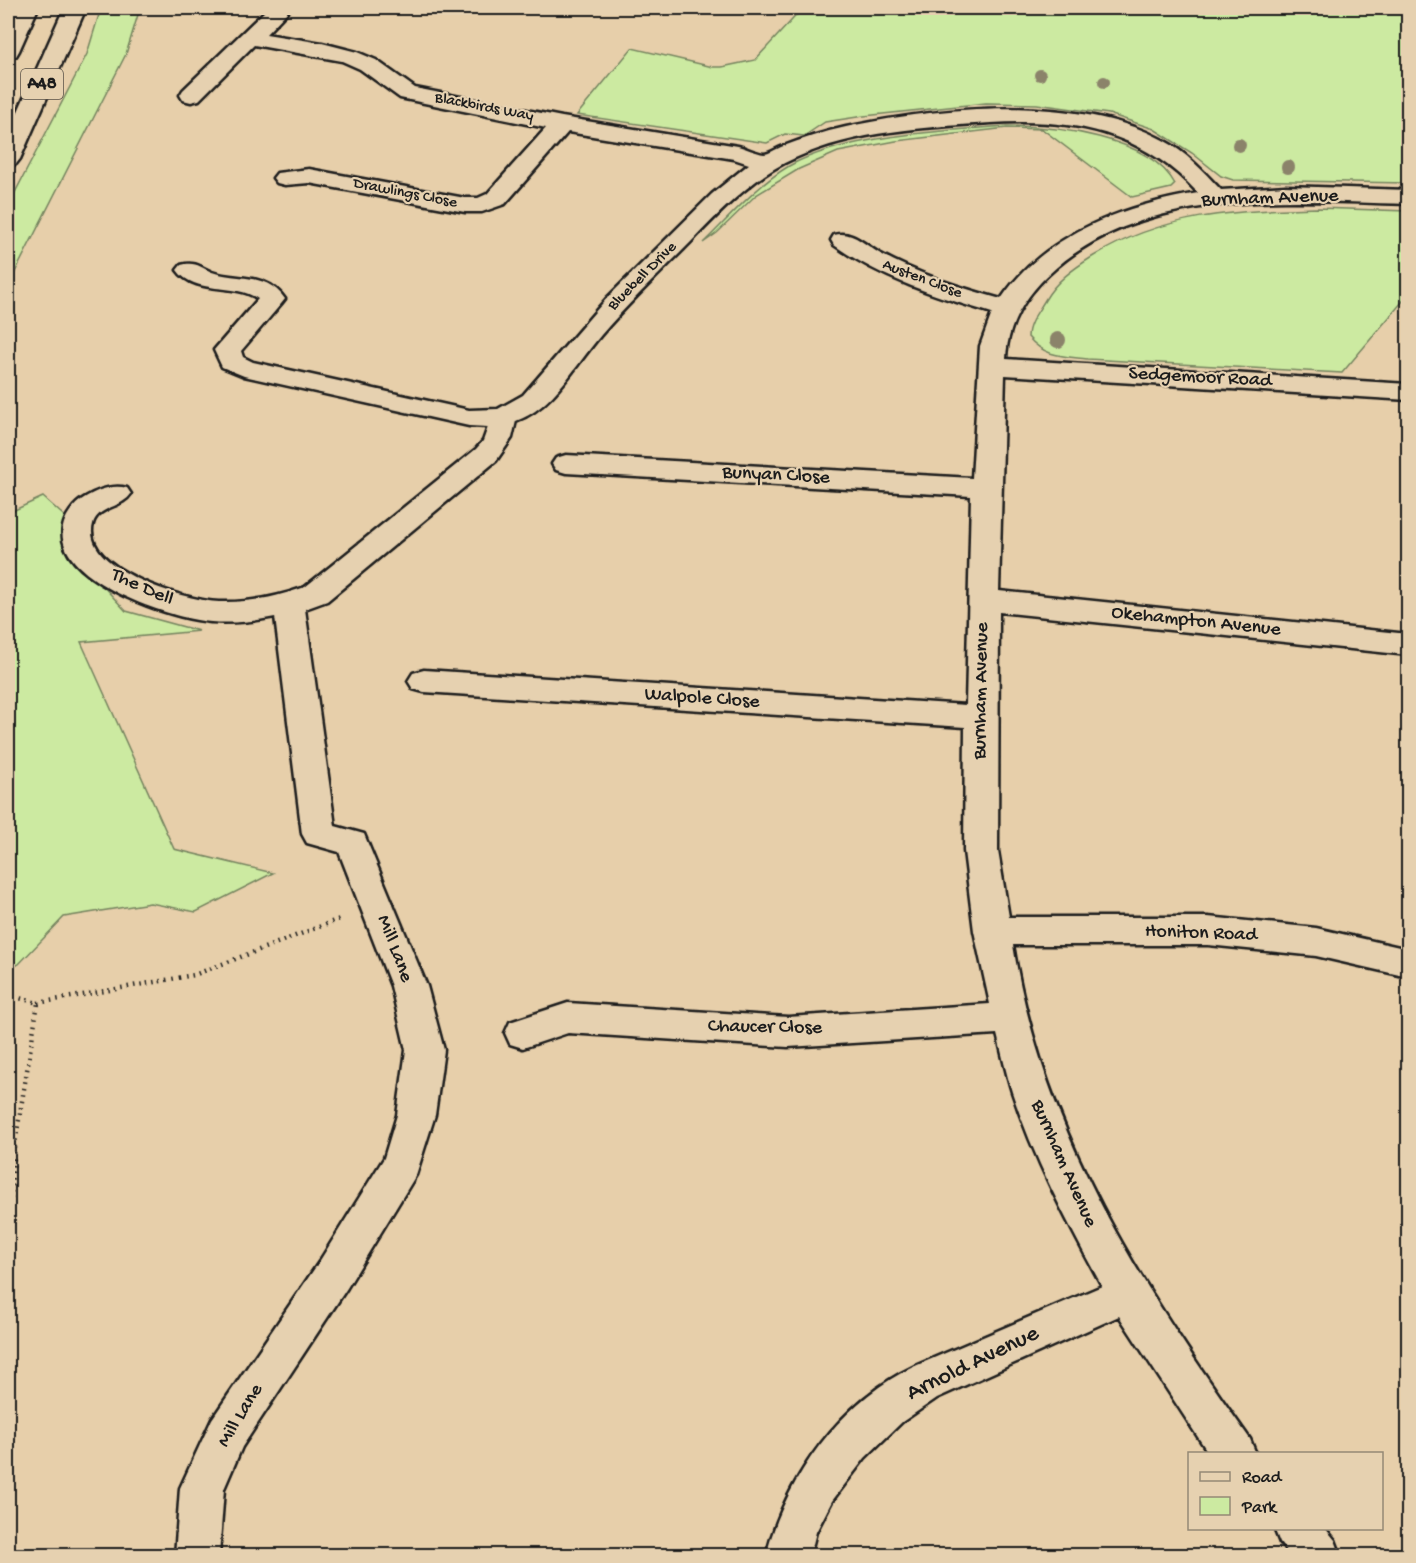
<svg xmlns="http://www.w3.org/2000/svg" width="1416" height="1563" font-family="'Gochi Hand',sans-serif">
  <rect width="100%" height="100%" fill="#e7cfaa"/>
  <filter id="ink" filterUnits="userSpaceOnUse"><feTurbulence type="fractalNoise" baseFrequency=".0167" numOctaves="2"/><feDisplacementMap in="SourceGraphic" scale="12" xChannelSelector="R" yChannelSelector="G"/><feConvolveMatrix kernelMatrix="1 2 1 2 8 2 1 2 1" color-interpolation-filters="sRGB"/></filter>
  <g filter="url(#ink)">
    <g fill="#cceaa1" stroke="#74835e" stroke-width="1.5">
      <polygon points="101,8 140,8 126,54 8,286 8,206 87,54"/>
      <polygon points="803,8 1408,8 1408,183 1233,180 1221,176 1192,153 1154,129 1109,114 1037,104 986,103 864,116 825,122 804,136 785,134 767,143 577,115 632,48 713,67 722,67 755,60"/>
      <path d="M1006,126C1054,126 1149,136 1175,184L1171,188L1132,197L1042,129L1007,128L896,141L838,152L799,169L756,195L717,233L703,243C730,217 757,185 789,166C842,136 946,130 1006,126Z"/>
      <path d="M1317,208L1408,211V295L1342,373L1087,359C1062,356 1045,357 1028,337C1028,323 1038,312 1045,300C1056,281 1073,269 1092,257C1162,214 1236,210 1317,208Z"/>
      <polygon points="43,497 71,522 76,557 126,611 199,631 81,642 174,849 273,873 196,912 150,903 64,917 19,964 8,970 8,513"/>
    </g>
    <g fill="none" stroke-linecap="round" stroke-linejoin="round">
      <defs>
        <g id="minor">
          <path d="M268,8H291L266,34L322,43L357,52L376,60L415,88L562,117L738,146C746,148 756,153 764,154C769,154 776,149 781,147C802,139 823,132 846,127C940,107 1075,93 1163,140C1186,152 1203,171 1221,190L1286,186L1408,190V204C1289,201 1141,185 1047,276C1024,298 1007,326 1006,359L1408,384V400L1005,375L999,591L1408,634V655L999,612L998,851L1009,917H1208L1316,928L1408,949V977L1316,956L1208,945H1013C1044,1137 1140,1284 1250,1439L1256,1454H1209L1119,1316L937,1398L902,1422L865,1458L832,1501L816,1532L810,1556H766C786,1477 841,1401 915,1366L1102,1286C1068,1224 1034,1159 1012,1092C1006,1073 1002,1053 997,1034L788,1047L568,1033L523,1048L510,1044L505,1033L510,1022L568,1003L788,1017L990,1004L974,931L964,851L965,727L424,692L413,689L408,681L413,673L424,670L966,705L971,496L566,473L556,470L552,464L556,458L566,455L972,478L980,346L992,313C936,296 882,279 834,245L831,240L834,235C852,230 864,244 879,253C917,274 959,287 1001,299C1045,234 1122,206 1198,193C1142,131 1072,118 991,123C926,127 855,131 795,158C749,178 715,218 680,253C653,280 626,306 601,335C577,363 552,409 516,421L512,438L496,461L327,601L305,609L335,826L364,834L427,986L444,1050L435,1115L416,1175L347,1288L242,1447L224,1489L219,1556H175L180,1488L212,1419L319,1262L384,1158L397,1115L406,1050L391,986L339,852L307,843L302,834L275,617C250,622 223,625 197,620C160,614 54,578 63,527C65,516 74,504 84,498C97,490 112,484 127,488L131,494C122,508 98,506 93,524C80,569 187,601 219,602C249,603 277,597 305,587L476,449L483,441L488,427L469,426L244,376L222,367L214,350L258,299C235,282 195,296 177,270L181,265C195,261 200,267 212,272C239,281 266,272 285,299L281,304L241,351L243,357L253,362L469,410L498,409L523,395L608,297L712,194L749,164L734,159L568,132L505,204L482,212H465L309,183L285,185L277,183L273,178L277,173L309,169L465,198H478L487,194L546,128L400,98L360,69L342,61L254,45L199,100L191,102L183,100L180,95L183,90Z"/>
          <polygon points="1274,1528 1325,1528 1335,1540 1341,1556 1290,1556 1280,1543"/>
        </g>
        <g id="highway">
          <polygon points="16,8 38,8 19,51 16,56 8,58 8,28"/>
          <polygon points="64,8 86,8 20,159 16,164 8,166 8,134"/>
        </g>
      </defs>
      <use href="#minor" stroke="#1c1c1c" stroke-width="5"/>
      <use href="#highway" stroke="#1c1c1c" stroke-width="5"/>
      <g stroke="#1c1c1c" stroke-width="4.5" stroke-dasharray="1.5 5" stroke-linecap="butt">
        <polyline points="8,995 38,1003 15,1144 8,1228"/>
        <polyline points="38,1003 194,975 342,918"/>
      </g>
      <use href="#minor" fill="#e6d1b0" fill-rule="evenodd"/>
      <use href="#highway" fill="#e6d1b0" fill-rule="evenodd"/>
    </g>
    <g fill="#8b836b">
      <circle cx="1040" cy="75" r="6"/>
      <circle cx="1104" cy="82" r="6"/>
      <circle cx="1239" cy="145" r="7"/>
      <circle cx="1288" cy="167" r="7"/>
      <circle cx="1058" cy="340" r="8"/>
    </g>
  </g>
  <g text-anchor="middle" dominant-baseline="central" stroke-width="4.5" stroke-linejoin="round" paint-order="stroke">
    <g font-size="16" fill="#1c1c1c" stroke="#e6d1b0">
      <text transform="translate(484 108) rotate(11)">Blackbirds Way</text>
      <text transform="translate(405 194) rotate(11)">Drawlings Close</text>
      <text transform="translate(643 277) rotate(-45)">Bluebell Drive</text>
      <text transform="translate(922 280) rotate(21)">Austen Close</text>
    </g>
    <rect fill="#e6d1b0" stroke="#595248" stroke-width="1.5" x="21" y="69" width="42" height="30" rx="4.5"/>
    <g font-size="18" font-weight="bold" fill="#1c1c1c">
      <text x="42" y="84">A48</text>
    </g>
    <g font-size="20" fill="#1c1c1c" stroke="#e6d1b0">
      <text transform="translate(1270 199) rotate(-2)">Burnham Avenue</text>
      <text transform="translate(1200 378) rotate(3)">Sedgemoor Road</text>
      <text transform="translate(776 476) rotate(3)">Bunyan Close</text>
      <text transform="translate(142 588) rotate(24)">The Dell</text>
      <text transform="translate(1196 622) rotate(6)">Okehampton Avenue</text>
      <text transform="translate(982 691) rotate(-89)">Burnham Avenue</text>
      <text transform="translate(702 699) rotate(4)">Walpole Close</text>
      <text transform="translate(1201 934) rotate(2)">Honiton Road</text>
      <text transform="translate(394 949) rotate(69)">Mill Lane</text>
      <text transform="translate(765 1028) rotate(1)">Chaucer Close</text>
      <text transform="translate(1063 1164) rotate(66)">Burnham Avenue</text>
      <text transform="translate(241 1416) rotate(-59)">Mill Lane</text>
    </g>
    <g font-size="24" fill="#1c1c1c" stroke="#e6d1b0">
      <text transform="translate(973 1364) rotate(-26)">Arnold Avenue</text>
    </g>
  </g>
  <rect width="1416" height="1563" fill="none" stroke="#e6d1b0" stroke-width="30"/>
  <rect x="15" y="15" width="1386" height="1533" fill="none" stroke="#1c1c1c" stroke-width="2" filter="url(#ink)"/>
  <rect x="1188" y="1452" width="195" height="78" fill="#e6d1b0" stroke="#958975" stroke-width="1.5"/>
  <rect x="1200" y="1472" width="30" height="9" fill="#e6d1b0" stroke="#958975" stroke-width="1.5"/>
  <text x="1242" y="1482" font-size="18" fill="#1c1c1c">Road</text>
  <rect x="1200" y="1497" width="30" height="18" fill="#cceaa1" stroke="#958975" stroke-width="1.5"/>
  <text x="1242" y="1512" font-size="18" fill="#1c1c1c">Park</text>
</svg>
